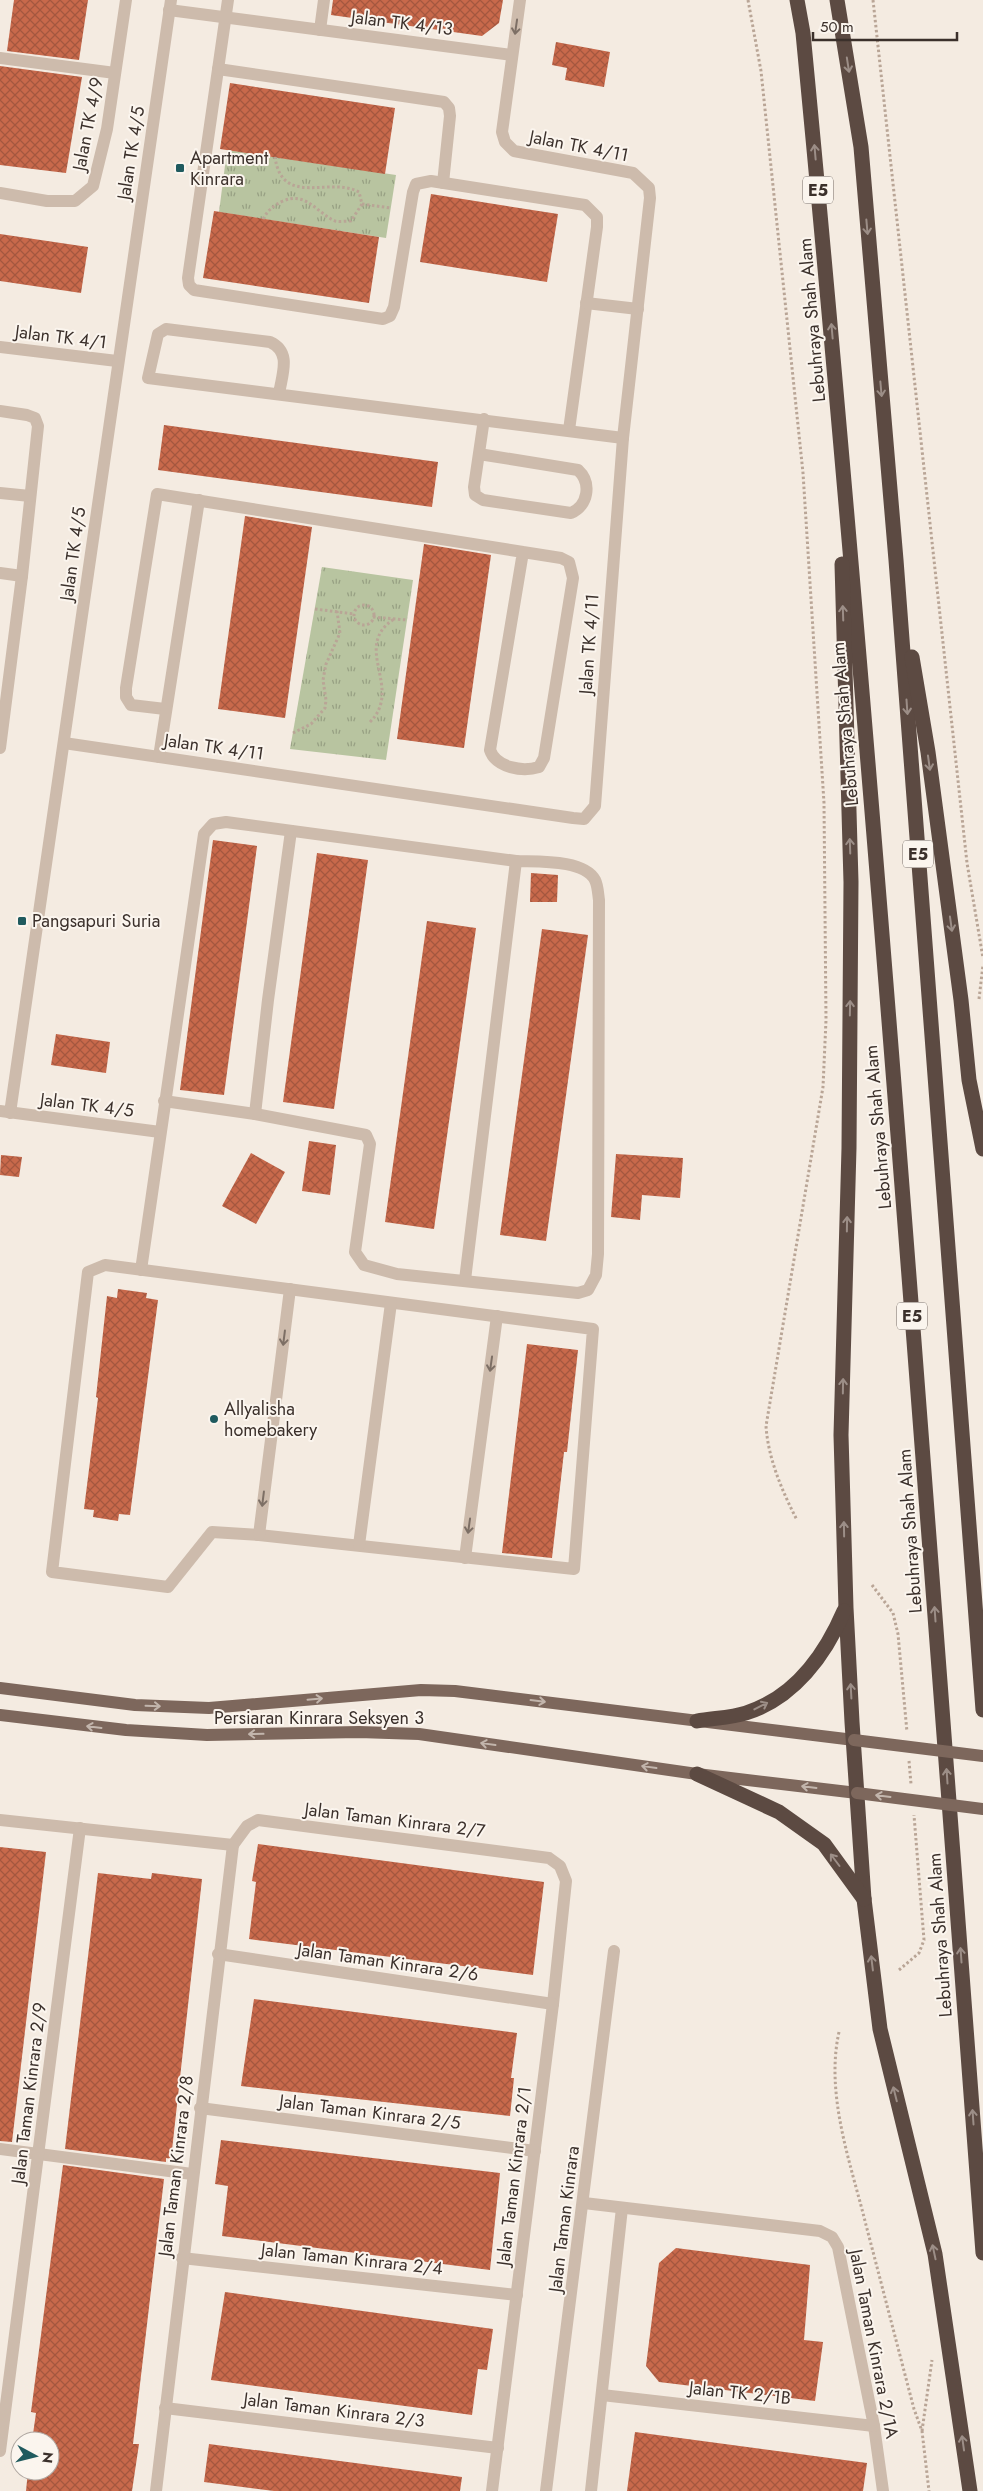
<svg xmlns="http://www.w3.org/2000/svg" width="983" height="2491" font-family="Jost,sans-serif">
  <defs>
    <pattern id="park-tufts" width="24" height="20" patternUnits="userSpaceOnUse" patternTransform="scale(1.25)"><rect width="24" height="20" fill="#b8c4a0"/><path d="M3 7l-1-3M5 7V3M7 7l1-3M15 17l-1-3M17 17v-4M19 17l1-3" fill="none" stroke="#97a083"/></pattern>
    <pattern id="building-cross-hatch" width="8" height="8" patternUnits="userSpaceOnUse" patternTransform="scale(1.25)"><rect width="8" height="8" fill="#c8694b"/><path d="M0 0l8 8M0 8l8-8" fill="none" stroke="#a4573f"/></pattern>
  </defs>
  <rect width="100%" height="100%" fill="#f4ebe1"/>
  <g fill="url(#park-tufts)">
    <polygon points="227,150 396,175 386,238 219,212"/>
    <polygon points="322,567 413,580 386,760 290,749"/>
  </g>
  <g fill="url(#building-cross-hatch)">
    <polygon points="14,0 88,0 79,60 7,51"/>
    <polygon points="333,0 503,0 499,23 482,36 331,15"/>
    <polygon points="556,42 610,52 604,87 565,80 567,68 552,65"/>
    <polygon points="0,66 82,77 66,173 0,165"/>
    <polygon points="230,83 395,108 385,174 220,149"/>
    <polygon points="431,194 558,214 547,282 420,262"/>
    <polygon points="214,211 379,237 369,303 203,278"/>
    <polygon points="0,234 88,247 81,293 0,281"/>
    <polygon points="164,425 438,462 432,507 158,470"/>
    <polygon points="245,516 312,527 285,718 218,709"/>
    <polygon points="424,544 491,555 464,748 397,739"/>
    <polygon points="213,840 257,846 224,1095 180,1090"/>
    <polygon points="317,853 368,860 334,1109 283,1102"/>
    <polygon points="531,873 558,875 557,902 530,902"/>
    <polygon points="427,921 476,928 434,1229 385,1222"/>
    <polygon points="542,929 588,935 546,1241 500,1235"/>
    <polygon points="56,1034 110,1042 106,1073 51,1065"/>
    <polygon points="309,1141 336,1145 330,1195 302,1191"/>
    <polygon points="251,1153 285,1172 256,1224 222,1206"/>
    <polygon points="616,1154 683,1158 680,1198 642,1195 640,1220 611,1217"/>
    <polygon points="1,1155 22,1157 19,1177 0,1175"/>
    <polygon points="118,1289 147,1293 146,1298 158,1300 130,1515 119,1514 118,1521 93,1517 94,1510 84,1509 98,1398 96,1397 107,1296 117,1298"/>
    <polygon points="527,1344 578,1350 567,1452 564,1452 552,1558 502,1553"/>
    <polygon points="258,1844 544,1882 533,1975 249,1939 256,1882 252,1881"/>
    <polygon points="0,1847 46,1852 12,2142 0,2141"/>
    <polygon points="98,1873 151,1879 152,1873 202,1879 171,2159 166,2158 166,2162 65,2149"/>
    <polygon points="254,1999 517,2033 511,2078 514,2078 510,2116 241,2086"/>
    <polygon points="221,2140 500,2173 490,2270 222,2236 228,2186 215,2184"/>
    <polygon points="63,2165 164,2179 133,2444 139,2444 132,2491 26,2491 28,2471 50,2471 50,2441 32,2441 36,2413 31,2412"/>
    <polygon points="676,2248 810,2265 804,2340 823,2342 815,2401 659,2382 646,2366 659,2263"/>
    <polygon points="225,2292 493,2329 487,2370 478,2369 472,2415 211,2380"/>
    <polygon points="635,2432 867,2463 863,2491 627,2491"/>
    <polygon points="209,2444 462,2477 460,2491 274,2491 204,2482"/>
  </g>
  <g fill="none" stroke-linecap="round" stroke-linejoin="round">
    <g stroke="#b9a596" stroke-width="3" stroke-dasharray="2.5 2.5" stroke-linecap="butt">
      <path d="M748,0L761,71L803,473L824,803L826,1020L823,1087L766,1426C768,1458 782,1491 797,1520"/>
      <polyline points="873,0 967,863 983,958"/>
      <polyline points="362,204 391,208"/>
      <path d="M263,219C268,210 273,206 283,201C306,191 317,213 335,221C340,222 346,221 351,221L362,204L359,192C330,176 282,208 275,157"/>
      <circle cx="364" cy="615" r="10"/>
      <polyline points="315,609 354,614"/>
      <polyline points="373,617 407,620"/>
      <path d="M370,722C404,688 351,647 394,619"/>
      <polyline points="293,733 311,724 325,708 326,700 323,680 326,664 340,633 337,611"/>
      <polyline points="979,999 983,965"/>
      <polyline points="872,1585 893,1613 898,1634 907,1732"/>
      <polyline points="909,1761 911,1784"/>
      <polyline points="899,1970 919,1953 924,1940 914,1815"/>
      <path d="M839,2032C825,2095 851,2164 866,2225C882,2286 898,2348 914,2409L922,2431L929,2491"/>
      <polyline points="922,2431 932,2360"/>
    </g>
    <g stroke="#cdbbac" stroke-width="12">
      <polyline points="228,0 188,278 189,285 194,290 383,319 390,316 394,307 413,192 416,184 431,181 585,205 597,217 597,227 569,430"/>
      <polyline points="169,10 512,55"/>
      <polyline points="320,30 324,0"/>
      <polyline points="0,58 115,73"/>
      <polyline points="218,69 444,102 449,108 450,116 443,183"/>
      <polyline points="0,193 47,201 75,201 93,186 107,129 126,0"/>
      <polyline points="586,303 638,309"/>
      <polyline points="0,347 117,361"/>
      <path d="M279,394C282,374 292,352 270,342L166,329L158,334L148,378L623,438"/>
      <polyline points="0,411 27,415 35,418 38,426 22,576 0,748"/>
      <path d="M479,454L578,470C592,483 588,506 571,513L483,500L475,495L474,487L484,419"/>
      <polyline points="0,493 30,496"/>
      <polyline points="0,573 22,576"/>
      <path d="M165,709L131,705L126,697V688L157,494L561,558L569,562L573,578L544,758L539,767C523,772 496,768 490,750L523,552"/>
      <polyline points="64,743 573,818 584,819 595,806 623,438 650,198 649,188 633,173 514,151 505,142 502,132 520,0"/>
      <polyline points="159,757 199,500"/>
      <path d="M164,1101L255,1114L366,1135L370,1144L355,1252L364,1265L397,1274L578,1293L588,1290L596,1275L598,1254L599,900C598,894 598,886 595,880C584,859 537,862 516,861"/>
      <polyline points="0,1111 160,1132"/>
      <polyline points="10,1113 171,0"/>
      <polyline points="255,1114 268,1000 291,831"/>
      <polygon points="105,1265 593,1329 574,1569 259,1535 212,1532 168,1587 52,1572 88,1272"/>
      <polyline points="141,1270 204,834 213,824 226,822 516,861 465,1280"/>
      <polyline points="259,1535 290,1289"/>
      <polyline points="359,1545 391,1303"/>
      <polyline points="465,1558 497,1316"/>
      <polyline points="0,1820 233,1845"/>
      <polyline points="233,1845 247,1826 258,1820 549,1858 560,1866 566,1881 553,2004 492,2491"/>
      <polyline points="218,1954 553,2004"/>
      <polyline points="200,2108 535,2151"/>
      <polyline points="0,2149 192,2174"/>
      <polyline points="584,2203 820,2231 832,2237 838,2247 874,2426 883,2491"/>
      <polyline points="182,2258 517,2295"/>
      <polyline points="602,2395 874,2426"/>
      <polyline points="165,2408 498,2448"/>
      <polyline points="0,2451 80,1828"/>
      <polyline points="156,2491 233,1845"/>
      <polyline points="546,2491 614,1951"/>
      <polyline points="591,2491 622,2208"/>
    </g>
    <g stroke="#7d675c" stroke-width="12">
      <polyline points="0,1688 135,1705 209,1708 421,1690 455,1691 854,1740"/>
      <polyline points="0,1715 126,1730 207,1735 359,1732 419,1734 697,1774 857,1793"/>
    </g>
    <g stroke="#5c4a42" stroke-width="15">
      <path d="M797,0L803,33C874,772 927,1513 983,2253"/>
      <polyline points="837,0 861,147 896,560 983,1710"/>
      <polyline points="842,564 851,882 849,1148 841,1435 846,1608 852,1722 864,1899 880,2029 935,2254 970,2491"/>
      <polyline points="912,657 928,752 961,1000 969,1080 983,1149"/>
      <path d="M697,1721C712,1718 731,1718 746,1713C794,1698 825,1655 844,1611"/>
      <polyline points="697,1774 779,1812 824,1844 864,1899"/>
    </g>
    <g stroke="#7d675c" stroke-width="12">
      <polyline points="854,1740 983,1756"/>
      <polyline points="857,1793 983,1809"/>
    </g>
  </g>
  <defs><path id="oneway-shaft" d="M-6 0H5M1.5-3L5.5 0L1.5 3" fill="none" stroke-width="1.6" stroke-linecap="round" stroke-linejoin="round" transform="scale(1.25)"/></defs>
  <g stroke="#7d6f65">
    <use href="#oneway-shaft" transform="translate(516 27) rotate(98)"/>
    <use href="#oneway-shaft" transform="translate(284 1338) rotate(97)"/>
    <use href="#oneway-shaft" transform="translate(491 1364) rotate(98)"/>
    <use href="#oneway-shaft" transform="translate(263 1499) rotate(97)"/>
    <use href="#oneway-shaft" transform="translate(469 1526) rotate(98)"/>
  </g>
  <g stroke="#9c8e87">
    <use href="#oneway-shaft" transform="translate(848 65) rotate(81)"/>
    <use href="#oneway-shaft" transform="translate(815 152) rotate(-95)"/>
    <use href="#oneway-shaft" transform="translate(867 227) rotate(85)"/>
    <use href="#oneway-shaft" transform="translate(832 331) rotate(-95)"/>
    <use href="#oneway-shaft" transform="translate(881 389) rotate(85)"/>
    <use href="#oneway-shaft" transform="translate(843 613) rotate(-92)"/>
    <use href="#oneway-shaft" transform="translate(907 707) rotate(86)"/>
    <use href="#oneway-shaft" transform="translate(929 763) rotate(82)"/>
    <use href="#oneway-shaft" transform="translate(850 846) rotate(-92)"/>
    <use href="#oneway-shaft" transform="translate(951 924) rotate(82)"/>
    <use href="#oneway-shaft" transform="translate(850 1008) rotate(-89)"/>
    <use href="#oneway-shaft" transform="translate(847 1224) rotate(-89)"/>
    <use href="#oneway-shaft" transform="translate(843 1386) rotate(-89)"/>
    <use href="#oneway-shaft" transform="translate(844 1529) rotate(-91)"/>
    <use href="#oneway-shaft" transform="translate(935 1614) rotate(-94)"/>
    <use href="#oneway-shaft" transform="translate(851 1691) rotate(-93)"/>
    <use href="#oneway-shaft" transform="translate(761 1706) rotate(-27)"/>
    <use href="#oneway-shaft" transform="translate(947 1776) rotate(-94)"/>
    <use href="#oneway-shaft" transform="translate(835 1860) rotate(-127)"/>
    <use href="#oneway-shaft" transform="translate(961 1955) rotate(-94)"/>
    <use href="#oneway-shaft" transform="translate(872 1963) rotate(-97)"/>
    <use href="#oneway-shaft" transform="translate(895 2094) rotate(-104)"/>
    <use href="#oneway-shaft" transform="translate(973 2117) rotate(-94)"/>
    <use href="#oneway-shaft" transform="translate(934 2252) rotate(-102)"/>
    <use href="#oneway-shaft" transform="translate(963 2443) rotate(-98)"/>
  </g>
  <g stroke="#c2b5ac">
    <use href="#oneway-shaft" transform="translate(315 1699) rotate(-5)"/>
    <use href="#oneway-shaft" transform="translate(538 1701) rotate(7)"/>
    <use href="#oneway-shaft" transform="translate(153 1706) rotate(2)"/>
    <use href="#oneway-shaft" transform="translate(94 1727) rotate(-173)"/>
    <use href="#oneway-shaft" transform="translate(256 1734) rotate(179)"/>
    <use href="#oneway-shaft" transform="translate(488 1744) rotate(-172)"/>
    <use href="#oneway-shaft" transform="translate(649 1767) rotate(-172)"/>
    <use href="#oneway-shaft" transform="translate(809 1787) rotate(-173)"/>
    <use href="#oneway-shaft" transform="translate(883 1796) rotate(-173)"/>
  </g>
  <g fill="#1f5a5e" stroke="#fbf5ee" stroke-width="2">
    <rect x="175" y="163" width="10" height="10" rx="2.5"/>
    <rect x="17" y="916" width="10" height="10" rx="2.5"/>
    <circle cx="214" cy="1419" r="5"/>
  </g>
  <g text-anchor="middle" dominant-baseline="central" stroke-width="4" stroke-linejoin="round" paint-order="stroke">
    <g fill="#fbf5ee" stroke="#756b66" stroke-width="1">
      <rect x="803" y="176.5" width="30" height="27" rx="4"/>
      <rect x="903" y="840.5" width="30" height="27" rx="4"/>
      <rect x="897" y="1302.5" width="30" height="27" rx="4"/>
    </g>
    <g font-size="16" font-weight="bold" fill="#3b302b">
      <text x="818" y="190">E5</text>
      <text x="918" y="854">E5</text>
      <text x="912" y="1316">E5</text>
    </g>
    <g font-size="18" fill="#3b302b" stroke="#fbf5ee">
      <text transform="translate(402 23) rotate(7)">Jalan TK 4/13</text>
      <text transform="translate(88 124) rotate(-79)">Jalan TK 4/9</text>
      <text transform="translate(579 146) rotate(11)">Jalan TK 4/11</text>
      <text transform="translate(131 153) rotate(-81)">Jalan TK 4/5</text>
      <text transform="translate(812 320) rotate(-95)">Lebuhraya Shah Alam</text>
      <text transform="translate(61 337) rotate(7)">Jalan TK 4/1</text>
      <text transform="translate(73 554) rotate(-82)">Jalan TK 4/5</text>
      <text transform="translate(589 644) rotate(-86)">Jalan TK 4/11</text>
      <text transform="translate(845 724) rotate(-95)">Lebuhraya Shah Alam</text>
      <text transform="translate(214 747) rotate(8)">Jalan TK 4/11</text>
      <text transform="translate(87 1105) rotate(7)">Jalan TK 4/5</text>
      <text transform="translate(878 1127) rotate(-95)">Lebuhraya Shah Alam</text>
      <text transform="translate(910 1531) rotate(-94)">Lebuhraya Shah Alam</text>
      <text x="319" y="1718">Persiaran Kinrara Seksyen 3</text>
      <text transform="translate(395 1820) rotate(7)">Jalan Taman Kinrara 2/7</text>
      <text transform="translate(940 1935) rotate(-94)">Lebuhraya Shah Alam</text>
      <text transform="translate(388 1962) rotate(8)">Jalan Taman Kinrara 2/6</text>
      <text transform="translate(29 2093) rotate(-83)">Jalan Taman Kinrara 2/9</text>
      <text transform="translate(370 2112) rotate(7)">Jalan Taman Kinrara 2/5</text>
      <text transform="translate(176 2166) rotate(-83)">Jalan Taman Kinrara 2/8</text>
      <text transform="translate(514 2176) rotate(-83)">Jalan Taman Kinrara 2/1</text>
      <text transform="translate(564 2219) rotate(-83)">Jalan Taman Kinrara</text>
      <text transform="translate(352 2259) rotate(6)">Jalan Taman Kinrara 2/4</text>
      <text transform="translate(874 2344) rotate(79)">Jalan Taman Kinrara 2/1A</text>
      <text transform="translate(740 2393) rotate(6)">Jalan TK 2/1B</text>
      <text transform="translate(334 2410) rotate(7)">Jalan Taman Kinrara 2/3</text>
    </g>
    <g font-size="18" fill="#3b302b" stroke="#fbf5ee" text-anchor="start">
      <text x="190" y="158">Apartment<tspan x="190" dy="21">Kinrara</tspan></text>
      <text x="32" y="921">Pangsapuri Suria</text>
      <text x="224" y="1409">Allyalisha<tspan x="224" dy="21">homebakery</tspan></text>
    </g>
  </g>
  <g transform="translate(35 2456) rotate(97)"><circle r="24" fill="#fbf5ee" stroke="#aea6a0"/>
  <path d="M0-4L9 19L0 12L-9 19Z" fill="#1f5a5e"/>
  <text y="-8" font-size="14" font-weight="bold" text-anchor="middle" fill="#3b302b">N</text>
  </g>
  <path d="M813 32v8h144v-8" fill="none" stroke="#3b302b" stroke-width="2.5"/>
  <text x="820" y="32" font-size="15" fill="#3b302b" stroke="#fbf5ee" stroke-width="4" paint-order="stroke">50 m</text>
</svg>
